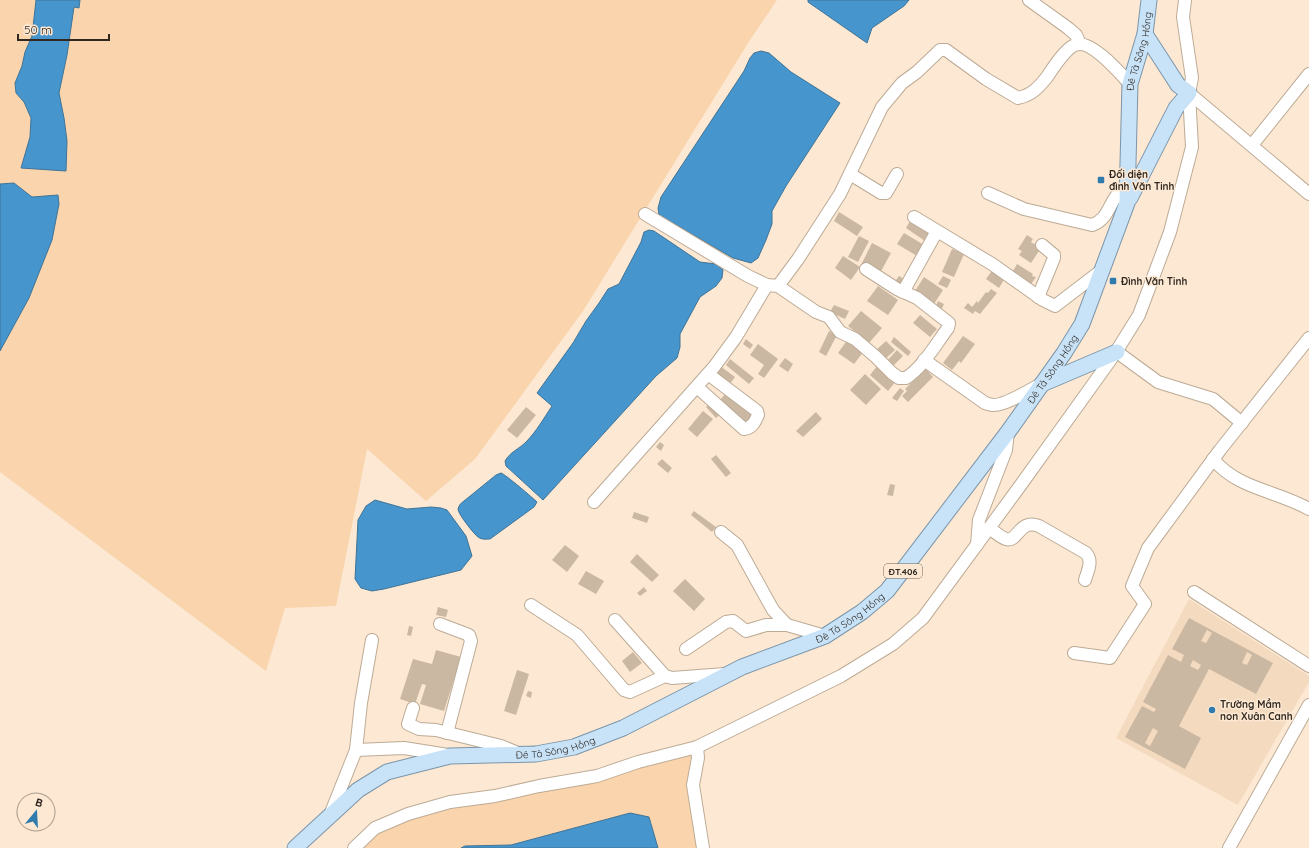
<svg xmlns="http://www.w3.org/2000/svg" width="1309" height="848" font-family="Quicksand,sans-serif">
  <rect width="100%" height="100%" fill="#fce8d3"/>
  <polygon fill="#f4dabf" points="1189,599 1309,676 1309,682 1238,805 1116,738"/>
  <g fill="#f9d4ac">
    <polygon points="0,0 777,0 748,43 583,311 475,459 426,501 367,449 336,606 285,608 266,671 0,472"/>
    <polygon points="697,747 693,785 703,848 357,848 375,828 408,814 495,796"/>
  </g>
  <g fill="#4695cc" stroke="#3f7498">
    <polygon points="36,0 80,0 79,8 74,7 67,55 59,93 64,118 67,141 66,171 21,168 30,137 31,118 24,102 16,93 15,83 22,66 25,52 32,36"/>
    <polygon points="808,0 909,0 904,6 872,28 867,43 808,2"/>
    <polygon points="761,51 769,53 791,72 840,103 786,186 772,211 772,224 766,240 758,258 751,263 733,258 659,215 658,208 661,197 744,71 750,58 754,53"/>
    <polygon points="14,183 32,197 58,195 59,204 52,240 29,298 0,351 0,184"/>
    <path d="M649,230L654,231L700,262L716,264L723,270L722,278L716,286L700,297L680,334V347L677,358L656,376L543,500L506,466L505,461C510,452 519,449 526,442C536,432 544,418 552,406L537,393L573,343L586,321L599,303L608,289L619,284L641,242L644,232Z"/>
    <path d="M501,473C505,474 534,499 537,502L534,507L490,539C486,539 482,540 478,537C474,534 458,514 458,509C459,505 461,503 464,501L496,475Z"/>
    <polygon points="375,500 407,509 431,507 441,508 447,510 466,536 472,556 461,570 384,589 372,591 361,588 355,579 358,520 366,506"/>
    <polygon points="630,813 649,817 658,848 461,848 465,846 511,845"/>
  </g>
  <g fill="#cbb8a3" fill-rule="evenodd">
    <polygon points="839,212 863,227 857,236 834,221"/>
    <polygon points="910,221 930,234 925,241 906,228"/>
    <polygon points="904,233 924,245 917,256 897,244"/>
    <polygon points="1027,235 1033,239 1031,242 1041,248 1031,263 1019,255 1022,251 1018,249"/>
    <polygon points="859,236 869,241 858,262 848,257"/>
    <polygon points="872,243 891,253 880,273 862,263"/>
    <polygon points="952,249 964,254 954,277 942,272"/>
    <polygon points="843,256 860,267 851,280 835,268"/>
    <polygon points="1017,264 1033,274 1032,276 1036,277 1029,287 1013,277 1016,273 1013,271"/>
    <polygon points="994,268 1005,278 999,288 986,279"/>
    <polygon points="899,276 907,281 902,290 893,284"/>
    <polygon points="943,276 951,280 947,288 938,284"/>
    <polygon points="924,277 943,290 934,304 915,291"/>
    <polygon points="878,286 898,300 888,315 867,301"/>
    <polygon points="991,289 997,293 980,314 975,311 973,314 964,308 968,303 972,307 977,301 978,303 986,292 988,293"/>
    <polygon points="938,301 944,304 941,311 935,308"/>
    <polygon points="834,305 849,311 845,319 830,312"/>
    <polygon points="861,311 882,328 869,343 848,326"/>
    <polygon points="920,315 937,329 930,337 913,323"/>
    <polygon points="829,331 837,335 826,356 819,352"/>
    <polygon points="963,336 975,344 961,363 959,361 952,370 943,363"/>
    <polygon points="894,337 911,352 908,356 891,342"/>
    <polygon points="746,339 753,345 750,349 743,344"/>
    <polygon points="848,339 864,351 854,364 838,353"/>
    <polygon points="886,341 895,350 884,360 875,351"/>
    <polygon points="758,344 778,359 764,378 758,374 764,365 750,355"/>
    <polygon points="897,350 903,356 893,366 887,361"/>
    <polygon points="785,358 793,364 788,372 779,366"/>
    <polygon points="730,359 754,378 749,384 726,365"/>
    <polygon points="878,365 896,381 888,391 870,375"/>
    <polygon points="720,366 735,377 727,388 712,376"/>
    <polygon points="926,369 933,377 908,402 902,396 907,391 905,389"/>
    <polygon points="865,374 881,389 866,405 850,390"/>
    <polygon points="900,388 904,391 897,401 892,398"/>
    <polygon points="728,391 754,415 744,425 718,402"/>
    <polygon points="710,403 721,414 716,418 706,407"/>
    <polygon points="526,407 536,415 517,438 507,430"/>
    <polygon points="703,411 713,419 697,437 688,429"/>
    <polygon points="816,412 822,419 803,437 796,431"/>
    <polygon points="660,442 664,445 661,451 656,447"/>
    <polygon points="716,455 731,473 726,477 711,459"/>
    <polygon points="662,459 672,468 668,473 657,464"/>
    <polygon points="890,484 895,485 893,496 887,495"/>
    <polygon points="694,511 716,527 712,532 691,515"/>
    <polygon points="634,512 649,517 647,523 632,518"/>
    <polygon points="565,545 579,556 567,572 552,560"/>
    <polygon points="637,554 659,575 652,582 630,562"/>
    <polygon points="586,571 604,581 596,594 578,584"/>
    <polygon points="685,579 705,599 694,611 673,591"/>
    <polygon points="644,587 647,591 640,596 637,593"/>
    <polygon points="438,607 448,610 446,617 436,615"/>
    <path d="M1189,618L1273,663L1256,694L1209,669L1179,726L1201,738L1185,769L1125,737L1142,706L1154,712L1156,709L1143,702L1168,655L1181,662L1184,655L1172,649ZM1207,630L1212,633L1206,643L1201,641ZM1247,652L1252,655L1247,665L1242,663ZM1193,660L1201,665L1198,670L1190,666ZM1153,728L1158,731L1150,746L1145,743Z"/>
    <polygon points="409,626 413,627 411,636 407,635"/>
    <polygon points="436,650 461,657 444,711 420,704 426,685 422,684 415,704 400,699 413,659 432,664"/>
    <polygon points="633,652 642,663 630,672 622,661"/>
    <polygon points="517,670 529,674 516,715 504,711"/>
    <polygon points="528,691 532,692 531,698 526,696"/>
  </g>
  <g fill="none" stroke-linecap="round" stroke-linejoin="round">
    <defs>
      <g id="minor">
        <polyline points="1029,0 1068,28 1076,35 1080,44"/>
        <polyline points="1189,93 1309,194"/>
        <polyline points="1252,145 1309,74"/>
        <polyline points="850,174 881,193 886,193 897,174"/>
        <path d="M988,193L1024,209L1092,225C1107,220 1108,207 1117,195L1122,196L1127,203"/>
        <path d="M645,214L748,276L767,285L778,286L816,312L829,317L840,332L855,339L876,357L892,373L899,378H906C923,367 936,344 948,328L949,323L917,298L897,289L866,269"/>
        <polyline points="914,217 992,264 1043,300 1055,306 1102,270"/>
        <path d="M778,286L798,259L840,194L882,107L902,83L917,72L940,50H946L986,79L1018,98C1032,95 1039,87 1047,77C1053,68 1065,49 1075,45C1090,38 1121,74 1130,84"/>
        <polyline points="903,292 937,231"/>
        <polyline points="1038,297 1054,258 1054,255 1042,245"/>
        <polyline points="1117,352 1158,382 1213,399 1242,423"/>
        <path d="M924,360L985,403C988,404 991,405 994,405C1006,405 1030,390 1041,384"/>
        <path d="M697,387L744,429C752,428 755,422 758,415L757,411L708,374"/>
        <path d="M1213,459C1237,489 1278,491 1309,509"/>
        <polyline points="594,502 714,367 736,337 767,285"/>
        <path d="M989,528C994,531 1000,537 1006,539C1018,543 1019,518 1039,526L1086,553C1093,561 1088,570 1085,580"/>
        <polyline points="721,532 737,545 773,610 787,625 825,636"/>
        <polyline points="977,545 979,520 1006,450 1008,432"/>
        <polyline points="1194,592 1309,666"/>
        <polyline points="531,605 577,635 624,690 630,692 665,676"/>
        <polyline points="615,620 665,676 672,678 725,674"/>
        <polyline points="440,624 469,635 471,641 447,733"/>
        <polyline points="686,649 726,622 733,621 746,631 766,625 787,625"/>
        <polyline points="1074,653 1110,658 1145,604 1132,586 1148,548 1220,450 1309,338"/>
        <polyline points="413,708 408,724 419,729 436,730 501,746 518,753"/>
        <polyline points="697,747 698,758 693,785 703,848"/>
        <polyline points="356,750 404,748 448,755"/>
        <polyline points="330,815 356,750 361,703 372,640"/>
        <polyline points="354,848 375,828 408,814 450,802 495,796 539,786 597,776 638,762 697,747 841,676 893,644 923,618 1020,486 1114,355 1139,315 1170,232 1192,147 1189,93 1192,78 1183,17 1185,0"/>
        <polyline points="1229,848 1309,705"/>
      </g>
      <g id="major">
        <polyline points="1130,198 1176,108 1189,93 1178,85 1145,34"/>
        <polyline points="1042,384 1117,352"/>
        <path id="s1" d="M295,848L358,790L387,772L450,756L536,754L574,747L623,728L742,667L825,636L862,612L887,591L1008,432L1064,353L1082,324L1127,203L1130,84L1145,34L1149,0"/>
      </g>
    </defs>
    <use href="#minor" stroke="#bdab96" stroke-width="14"/>
    <use href="#major" stroke="#7b95a9" stroke-width="17"/>
    <use href="#minor" stroke="#fff" stroke-width="12"/>
    <use href="#major" stroke="#c8e3f8" stroke-width="15"/>
  </g>
  <g fill="#307bae" stroke="#fce8d3" stroke-width="1.5">
    <rect x="1097" y="176" width="8" height="8" rx="2"/>
    <rect x="1109" y="277" width="8" height="8" rx="2"/>
    <circle cx="1212" cy="710" r="4"/>
  </g>
  <g text-anchor="middle" dominant-baseline="central" stroke-width="3" stroke-linejoin="round" paint-order="stroke">
    <rect fill="#fce8d3" stroke="#6d6256" stroke-width="1" x="884" y="564" width="38" height="14" rx="3"/>
    <g font-size="9" font-weight="bold" fill="#302820">
      <text x="903" y="571">ĐT.406</text>
    </g>
    <g font-size="10" fill="#302820" stroke="#fce8d3">
      <text stroke="none"><textPath href="#s1" startOffset="1274">Đê Tả Sông Hồng</textPath></text>
      <text stroke="none"><textPath href="#s1" startOffset="938">Đê Tả Sông Hồng</textPath></text>
      <text stroke="none"><textPath href="#s1" startOffset="615">Đê Tả Sông Hồng</textPath></text>
      <text stroke="none"><textPath href="#s1" startOffset="291">Đê Tả Sông Hồng</textPath></text>
    </g>
    <g font-size="10" font-weight="bold" fill="#302820" stroke="#fce8d3" text-anchor="start">
      <text x="1109" y="174">Đối diện<tspan x="1109" dy="12">đình Văn Tinh</tspan></text>
      <text x="1121" y="281">Đình Văn Tinh</text>
      <text x="1220" y="704">Trường Mầm<tspan x="1220" dy="12">non Xuân Canh</tspan></text>
    </g>
  </g>
  <g transform="translate(36 812) rotate(18)"><circle r="19" fill="#fce8d3" stroke="#aa9b8b"/>
  <path d="M0-3L7 15L0 10L-7 15Z" fill="#307bae"/>
  <text y="-6" font-size="11" font-weight="bold" text-anchor="middle" fill="#302820">B</text>
  </g>
  <path d="M18 34v6h91v-6" fill="none" stroke="#302820" stroke-width="2"/>
  <text x="24" y="34" font-size="12" fill="#302820" stroke="#fce8d3" stroke-width="3" paint-order="stroke">50 m</text>
</svg>
